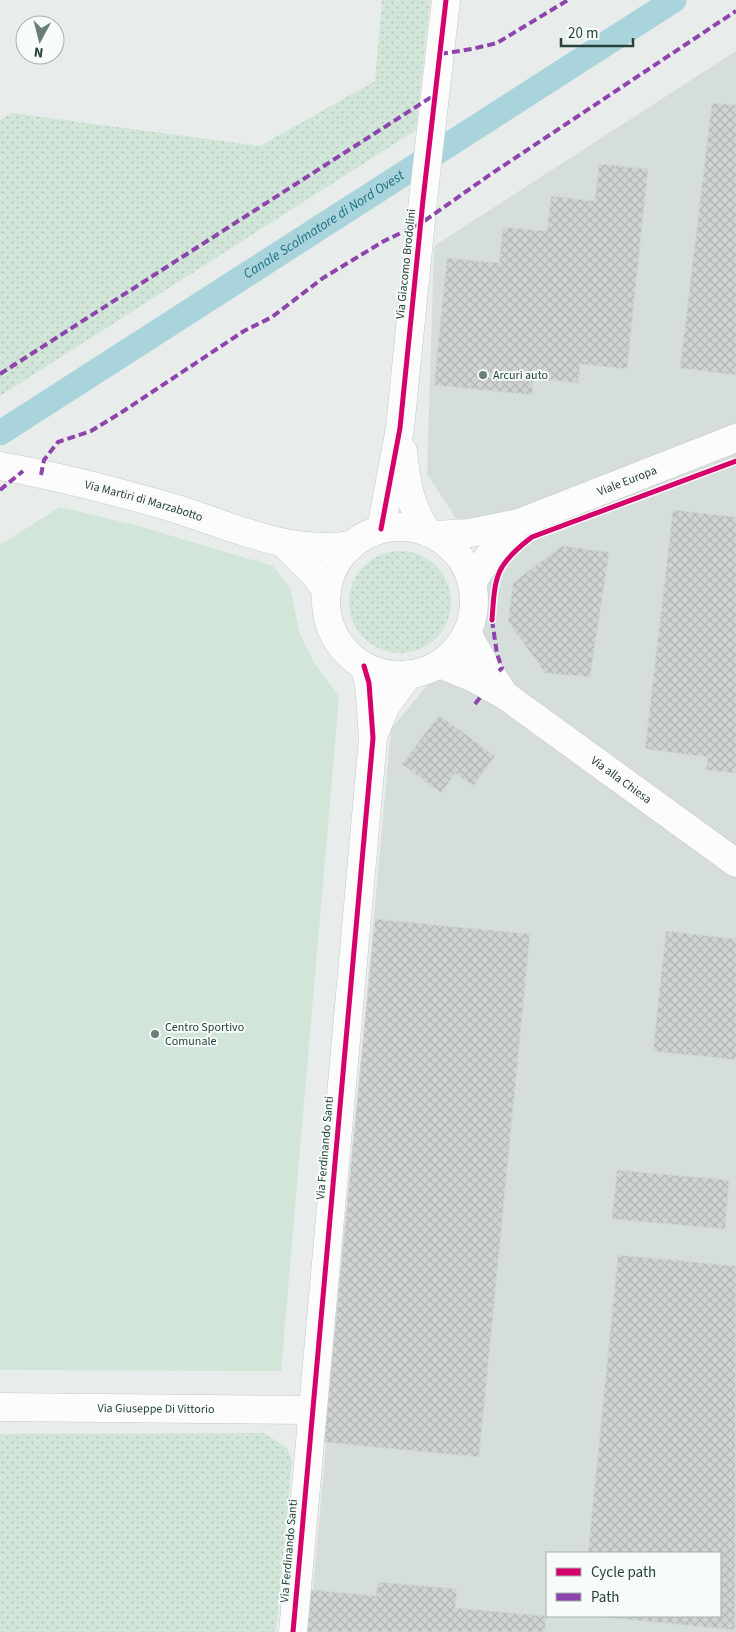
<svg xmlns="http://www.w3.org/2000/svg" width="736" height="1632" font-family="'Source Sans 3',sans-serif">
  <defs>
    <pattern id="grass-dots" width="8" height="8" patternUnits="userSpaceOnUse" patternTransform="scale(1.25)"><rect width="8" height="8" fill="#d1e6d8"/><path d="M2 2h.1M6 6h.1" fill="none" stroke="#b3c6ba" stroke-width="1.8" stroke-linecap="round"/></pattern>
    <pattern id="building-cross-hatch" width="8" height="8" patternUnits="userSpaceOnUse" patternTransform="scale(1.25)"><rect width="8" height="8" fill="#cfd4d2"/><path d="M0 0l8 8M0 8l8-8" fill="none" stroke="#b2b7b5"/></pattern>
  </defs>
  <rect width="100%" height="100%" fill="#e8edeb"/>
  <path fill="#d6dedb" fill-rule="evenodd" d="M736,51V1632H309L391,729L485,616L478,552L427,474L434,246ZM547,1553H720V1616H547Z"/>
  <g fill="url(#grass-dots)">
    <polygon points="382,0 430,0 416,130 0,396 0,120 12,113 260,146 375,81"/>
    <circle cx="400" cy="602" r="51"/>
    <polygon points="264,1433 287,1448 292,1460 276,1632 0,1632 0,1434"/>
  </g>
  <polygon fill="#d1e6d8" points="60,507 135,525 273,566 290,588 300,634 315,664 339,697 281,1371 0,1370 0,545"/>
  <g fill="none" stroke-linecap="round" stroke-linejoin="round">
    <path stroke="#a9d4db" stroke-width="25" id="s1" d="M0,433L674,0"/>
  </g>
  <g fill="url(#building-cross-hatch)" stroke="#d1d6d4">
    <polygon points="712,103 736,105 736,375 680,368"/>
    <polygon points="599,164 648,169 627,369 580,364 578,383 533,378 532,395 434,385 447,258 499,263 503,227 547,231 551,196 595,201"/>
    <polygon points="673,510 736,517 736,773 706,770 708,757 645,749"/>
    <polygon points="562,546 609,552 590,677 545,673 508,621 513,583"/>
    <polygon points="439,715 495,756 473,786 455,773 441,793 402,764"/>
    <polygon points="375,919 530,934 479,1457 324,1442"/>
    <polygon points="666,931 736,939 736,1060 653,1051"/>
    <polygon points="617,1170 729,1180 725,1229 612,1219"/>
    <polygon points="618,1255 736,1266 735,1630 593,1616 720,1616 720,1553 588,1553"/>
    <polygon points="378,1582 457,1589 455,1608 546,1616 545,1632 302,1632 304,1617 309,1617 311,1590 376,1596"/>
  </g>
  <g fill="none" stroke-linecap="round" stroke-linejoin="round">
    <defs>
      <g id="street">
        <path d="M403,451C406,480 410,509 428,532"/>
        <path id="s2" d="M0,466C57,476 115,491 170,507C230,525 287,555 351,545"/>
        <circle cx="400" cy="601" r="74"/>
        <polyline points="381,529 400,428 423,200 446,0"/>
        <path id="s3" d="M435,535L470,533L519,523L736,438"/>
        <polyline points="285,545 314,574 327,591"/>
        <polyline points="472,583 488,557 519,523"/>
        <polyline points="467,633 484,664 502,691"/>
        <path id="s4" d="M440,664L474,678L506,696L736,863"/>
        <polyline points="374,734 385,707 409,674"/>
        <path id="s5" d="M0,1407L311,1410"/>
        <polyline points="293,1632 373,738 369,683 364,666"/>
      </g>
    </defs>
    <use href="#street" stroke="#c5cac8" stroke-width="29"/>
    <use href="#street" stroke="#fcfcfc" stroke-width="28"/>
    <g stroke="#8e44ad" stroke-width="4" stroke-dasharray="8 4" stroke-linecap="butt">
      <polyline points="440,54 472,49 497,43 568,0"/>
      <polyline points="0,374 436,94"/>
      <polyline points="41,475 44,460 58,442 91,431 122,412 244,331 272,317 323,278 384,241 420,224 491,174 736,11"/>
      <polyline points="0,490 23,471"/>
      <polyline points="492,620 497,654 502,668 499,671"/>
      <polyline points="475,704 482,695"/>
    </g>
    <defs>
      <g id="cycleway">
        <polyline points="381,529 400,428 423,200 446,0"/>
        <path d="M492,620C495,576 495,565 532,537L736,461"/>
        <polyline points="293,1632 373,738 369,683 364,666"/>
      </g>
    </defs>
    <use href="#cycleway" stroke="#f7fbf9" stroke-width="8"/>
    <use href="#cycleway" stroke="#d6006c" stroke-width="5"/>
  </g>
  <g fill="#697e78" stroke="#f7fbf9" stroke-width="2">
    <circle cx="483" cy="375" r="5"/>
    <circle cx="155" cy="1034" r="5"/>
  </g>
  <g text-anchor="middle" dominant-baseline="central" stroke-width="4" stroke-linejoin="round" paint-order="stroke">
    <g font-size="12" fill="#24423a" stroke="#f7fbf9">
      <text transform="translate(406 264) rotate(-84)">Via Giacomo Brodolini</text>
      <text stroke="none"><textPath href="#s3" startOffset="201">Viale Europa</textPath></text>
      <text stroke="none"><textPath href="#s2" startOffset="148">Via Martiri di Marzabotto</textPath></text>
      <text stroke="none"><textPath href="#s4" startOffset="216">Via alla Chiesa</textPath></text>
      <text transform="translate(325 1148) rotate(-85)">Via Ferdinando Santi</text>
      <text stroke="none"><textPath href="#s5" startOffset="156">Via Giuseppe Di Vittorio</textPath></text>
      <text transform="translate(289 1551) rotate(-85)">Via Ferdinando Santi</text>
    </g>
    <g font-size="12" fill="#24423a" stroke="#f7fbf9" text-anchor="start">
      <text x="493" y="375">Arcuri auto</text>
      <text x="165" y="1027">Centro Sportivo<tspan x="165" dy="14">Comunale</tspan></text>
    </g>
    <g font-size="14" font-style="italic" fill="#1c6f80" stroke="#f7fbf9">
      <text stroke="none"><textPath href="#s1" startOffset="385">Canale Scolmatore di Nord Ovest</textPath></text>
    </g>
  </g>
  <rect x="546" y="1552" width="175" height="65" fill="#f7fbf9" stroke="#a3b1ad"/>
  <rect x="556" y="1568" width="25" height="8" fill="#d6006c" stroke="#a3b1ad"/>
  <text x="591" y="1577" font-size="15" fill="#24423a">Cycle path</text>
  <rect x="556" y="1593" width="25" height="8" fill="#8e44ad" stroke="#a3b1ad"/>
  <text x="591" y="1602" font-size="15" fill="#24423a">Path</text>
  <g transform="translate(40 40) rotate(187)"><circle r="24" fill="#f7fbf9" stroke="#a3b1ad"/>
  <path d="M0-4L9 19L0 12L-9 19Z" fill="#697e78"/>
  <text y="-8" font-size="14" font-weight="bold" text-anchor="middle" fill="#24423a">N</text>
  </g>
  <path d="M561 38v8h72v-8" fill="none" stroke="#24423a" stroke-width="2.5"/>
  <text x="568" y="38" font-size="15" fill="#24423a" stroke="#f7fbf9" stroke-width="4" paint-order="stroke">20 m</text>
</svg>
